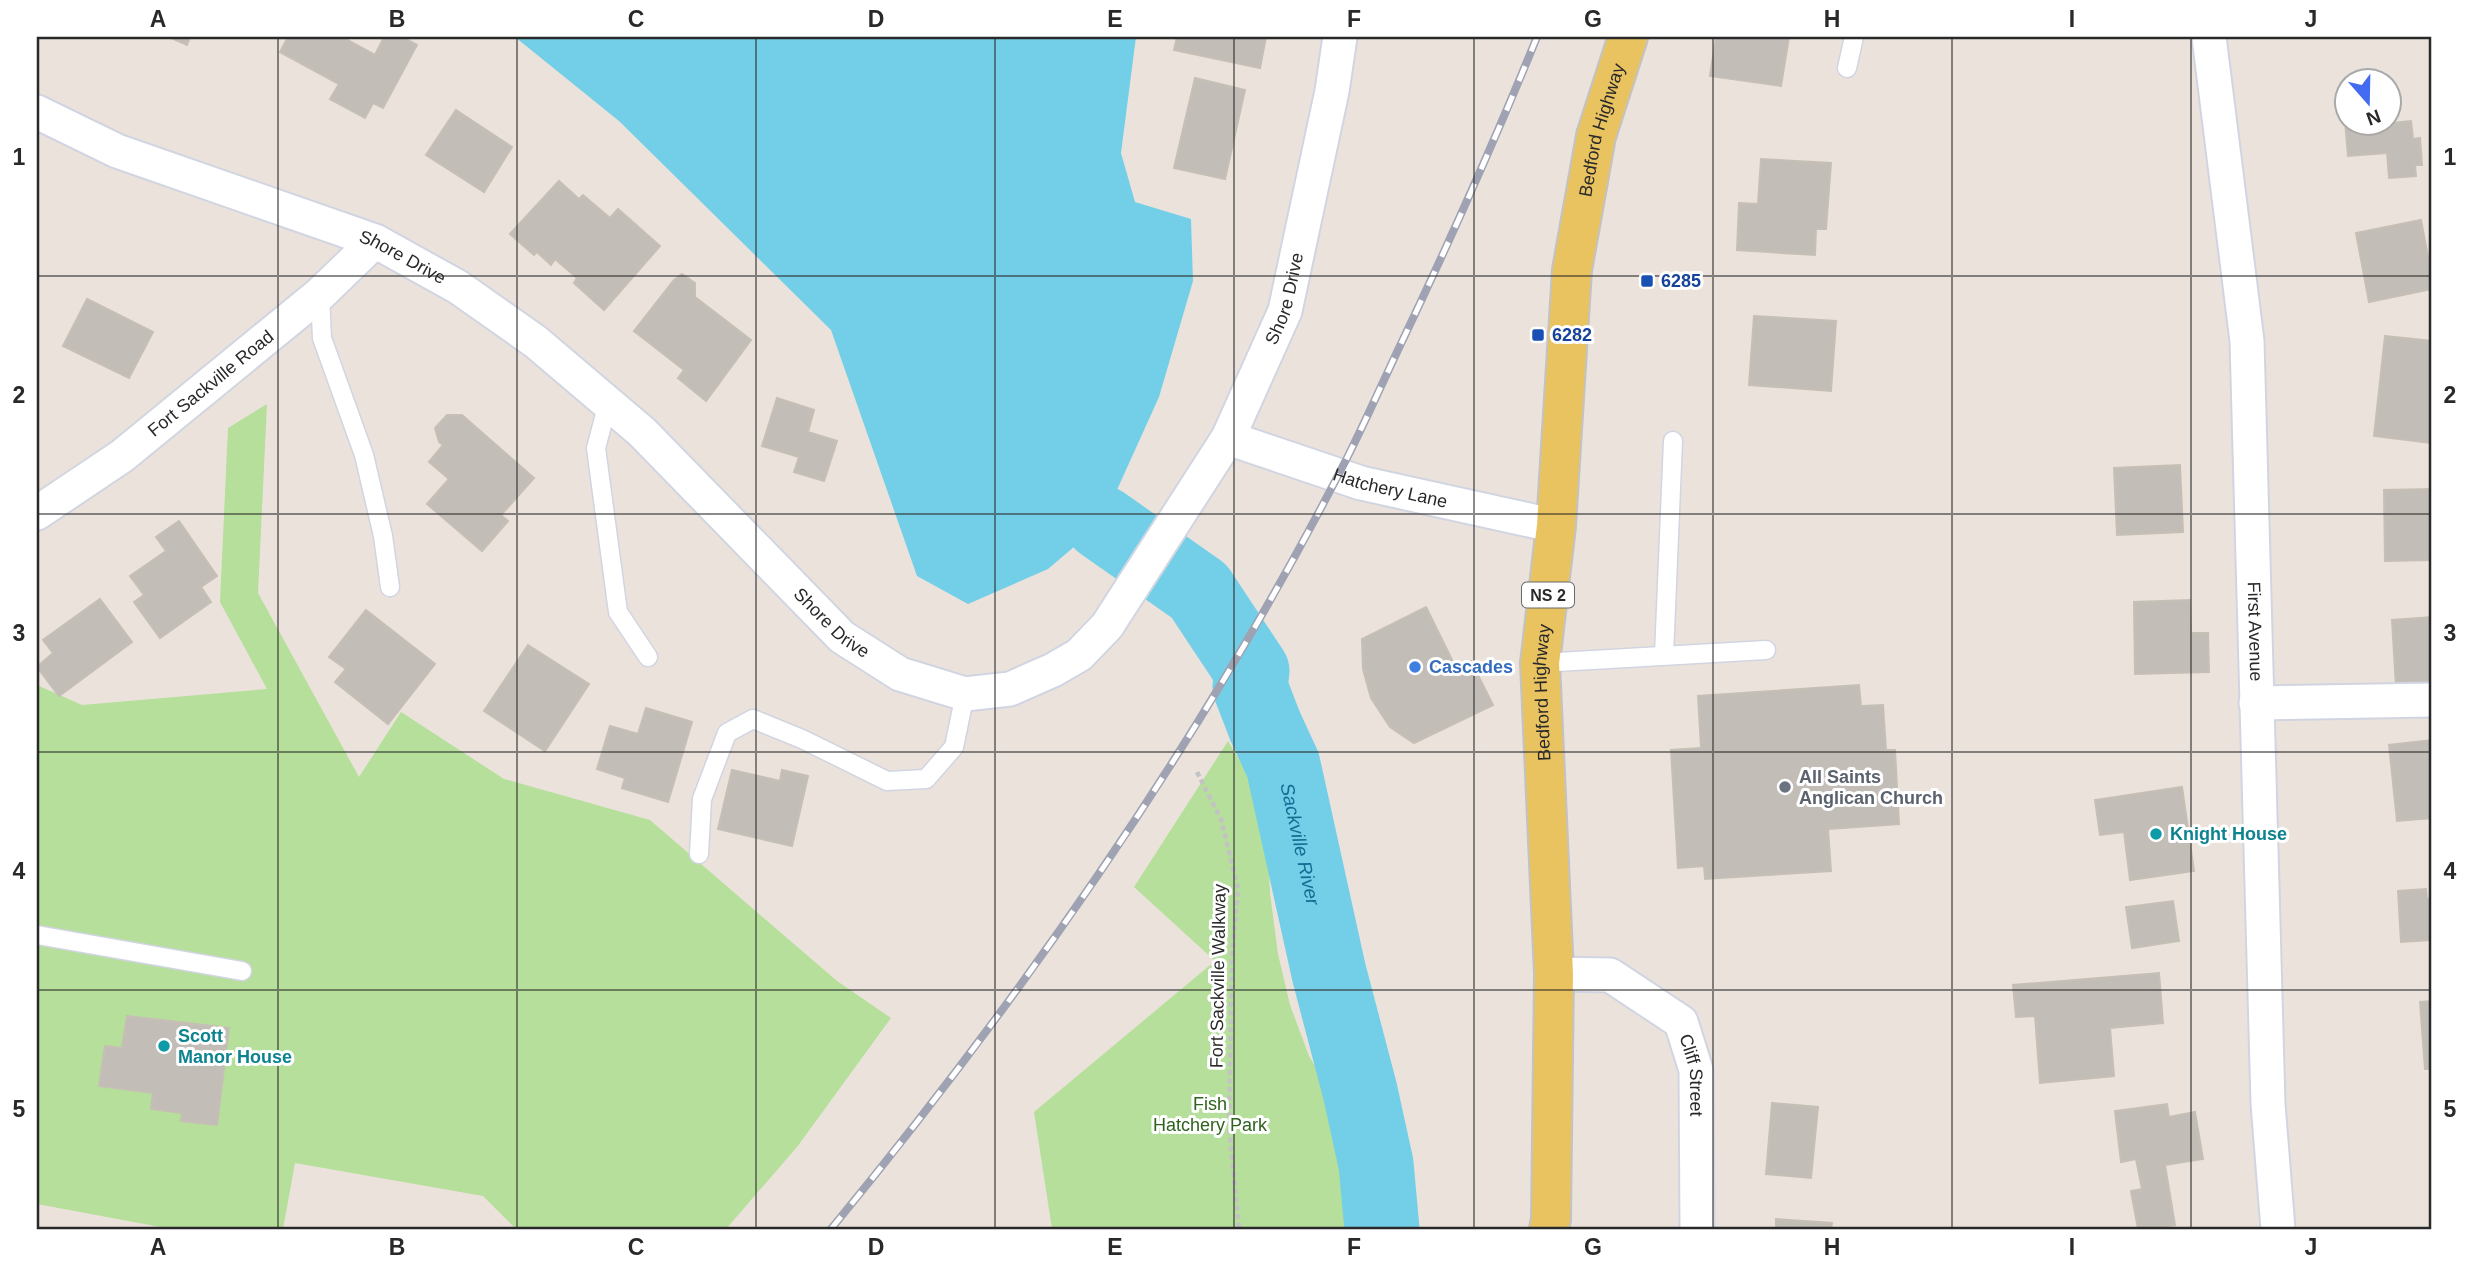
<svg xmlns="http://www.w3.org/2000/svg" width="2469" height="1266" font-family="Arial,sans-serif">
  <rect width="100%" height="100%" fill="#ebe3db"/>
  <g fill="#b5df9a">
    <polygon points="267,404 258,593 359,777 401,712 504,779 650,820 837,981 891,1018 797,1147 726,1229 516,1229 483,1196 295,1163 283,1229 171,1229 37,1204 37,685 82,705 267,689 220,602 228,428"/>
    <polygon points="1228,741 1243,766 1263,817 1268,851 1270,893 1278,954 1290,1005 1309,1056 1346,1118 1364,1160 1381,1212 1380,1229 1052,1229 1034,1112 1215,961 1134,887"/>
  </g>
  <polygon fill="#73cfe8" points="515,37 1136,37 1121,153 1135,202 1191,219 1193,281 1159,397 1102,523 1048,569 968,604 917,576 831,330 619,121"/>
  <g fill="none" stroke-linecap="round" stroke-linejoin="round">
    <path stroke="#73cfe8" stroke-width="75" id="s1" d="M1102,523L1199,591L1252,671L1250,687L1265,726L1283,765L1329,973L1360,1091L1376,1164L1382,1229"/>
  </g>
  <g fill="#c3bdb8" stroke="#c6bfb5" stroke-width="2">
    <polygon points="169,37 190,37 187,45"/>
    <polygon points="288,37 342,37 375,55 384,37 402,37 417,45 383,108 373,103 365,118 330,99 339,84 280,52"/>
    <polygon points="1177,37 1266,37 1260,68 1174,50"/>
    <polygon points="1716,37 1789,37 1781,86 1710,76"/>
    <polygon points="1195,78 1245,90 1225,179 1174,168"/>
    <polygon points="2388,105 2391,123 2411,121 2413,139 2420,138 2422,165 2415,165 2416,176 2389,178 2387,153 2348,156 2344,109 2346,108 2346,122 2388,122"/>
    <polygon points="456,110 512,147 484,192 426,155"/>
    <polygon points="1761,159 1831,163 1826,229 1816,229 1815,255 1737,250 1739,203 1758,204"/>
    <polygon points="559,181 579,199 583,195 610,218 618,209 660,246 604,310 574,283 577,278 555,259 551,265 537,252 534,255 510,234"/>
    <polygon points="2421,220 2432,278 2432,289 2369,302 2356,233"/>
    <polygon points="682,274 695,283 695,297 751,340 706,401 678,378 684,370 634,331 674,280"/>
    <polygon points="87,299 153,332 129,378 63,346"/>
    <polygon points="1754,316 1836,321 1831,391 1749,385"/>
    <polygon points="2385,336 2432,341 2432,443 2374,436"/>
    <polygon points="777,398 814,410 808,432 837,441 824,481 794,472 799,457 762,446"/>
    <polygon points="447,415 462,415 534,478 501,515 508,521 482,551 427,504 449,479 429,462 443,445 439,442 435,428"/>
    <polygon points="2180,465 2183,532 2117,535 2114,468"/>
    <polygon points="2432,489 2432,560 2385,561 2384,490"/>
    <polygon points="179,521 217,576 201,587 211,602 160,638 134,602 144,595 130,576 166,551 156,537"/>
    <polygon points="100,599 132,642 59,696 37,667 53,653 43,640"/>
    <polygon points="2190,600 2191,633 2208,633 2209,672 2135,674 2134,602"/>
    <polygon points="1426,607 1456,668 1471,661 1493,705 1414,743 1390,727 1371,698 1363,669 1362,639"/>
    <polygon points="366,610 435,664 388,724 335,682 346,669 329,657"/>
    <polygon points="2432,617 2432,684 2396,687 2392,620"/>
    <polygon points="528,645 589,684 545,751 484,711"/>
    <polygon points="1859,685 1861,706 1883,705 1886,750 1895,750 1899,824 1828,829 1831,871 1705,879 1704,866 1678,868 1671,750 1701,748 1698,696"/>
    <polygon points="646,708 692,722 668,802 622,788 625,778 597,769 610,726 638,734"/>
    <polygon points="2432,740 2432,818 2397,821 2389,745"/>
    <polygon points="732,770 780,781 782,770 808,776 792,846 718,829"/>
    <polygon points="2182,787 2194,871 2130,880 2124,832 2100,835 2095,800"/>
    <polygon points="2426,889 2427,899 2432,899 2432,940 2401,942 2398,891"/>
    <polygon points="2173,901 2179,941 2132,948 2126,907"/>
    <polygon points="2159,973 2163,1023 2110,1028 2114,1076 2040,1083 2035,1016 2016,1017 2013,985"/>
    <polygon points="2432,1001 2432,1069 2425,1069 2420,1002"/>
    <polygon points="127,1016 229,1028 217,1125 181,1121 182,1113 151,1109 153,1093 99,1086 105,1046 122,1048"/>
    <polygon points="1772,1103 1818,1107 1811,1178 1766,1174"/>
    <polygon points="2167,1104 2169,1117 2195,1112 2203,1159 2165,1165 2175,1225 2138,1229 2131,1191 2142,1189 2136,1159 2121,1162 2115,1111"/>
    <polygon points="1776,1219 1832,1223 1831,1229 1776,1229"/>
  </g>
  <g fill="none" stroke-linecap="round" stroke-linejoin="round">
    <defs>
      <g id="lane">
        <polyline points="1847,68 1854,37"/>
        <polyline points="320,294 322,338 364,455 383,536 390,587"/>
        <polyline points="608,403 596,448 618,612 648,657"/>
        <polyline points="1664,655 1673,441"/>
        <polyline points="1540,663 1766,650"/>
        <polyline points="699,854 702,799 727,733 753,719 802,739 887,781 926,779 954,747 965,694"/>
        <polyline points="37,935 242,971"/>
      </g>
      <g id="street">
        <path id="s2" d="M2209,37L2247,341L2268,1104L2278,1229"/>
        <path id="s3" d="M37,112L117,151L375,241L458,287L536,342L642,432L842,637L900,674L965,694L1010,689L1053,670L1079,655L1107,626L1228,438L1285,311L1332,91L1340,37"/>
        <path id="s4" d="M1228,438L1361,483L1556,526"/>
        <path id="s5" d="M37,513L122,456L320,294L375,241"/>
        <polyline points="2256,703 2432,700"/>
        <path id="s6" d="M1554,974L1610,975L1681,1022L1696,1070L1697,1229"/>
      </g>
      <g id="primary">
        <path id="s7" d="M1549,1229L1551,1219L1554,974L1540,663L1556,526L1572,270L1596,136L1628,37"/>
      </g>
    </defs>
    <use href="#lane" stroke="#d1d5e1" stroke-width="21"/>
    <use href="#street" stroke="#d1d5e1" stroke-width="37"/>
    <use href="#primary" stroke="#c3c3c3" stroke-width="42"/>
    <polyline stroke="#c3c3c3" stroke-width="4.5" stroke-dasharray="5 3.5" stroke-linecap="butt" points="1197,772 1221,819 1238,889 1232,955 1229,1127 1239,1229"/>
    <use href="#lane" stroke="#fff" stroke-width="18"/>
    <use href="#street" stroke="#fff" stroke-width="33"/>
    <use href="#primary" stroke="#eac361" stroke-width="38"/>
    <defs>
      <path id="rail" d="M831,1229C1027,991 1207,733 1347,458C1365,422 1381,386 1398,350C1447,247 1494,143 1537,37"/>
    </defs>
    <use href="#rail" stroke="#9ea2b3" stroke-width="8"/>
    <use href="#rail" stroke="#fff" stroke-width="5" stroke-dasharray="16" stroke-linecap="butt"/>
  </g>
  <path fill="none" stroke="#292929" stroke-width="2" stroke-opacity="0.55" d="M278,37V1229M517,37V1229M756,37V1229M995,37V1229M1234,37V1229M1474,37V1229M1713,37V1229M1952,37V1229M2191,37V1229M37,276H2432M37,514H2432M37,752H2432M37,990H2432"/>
  <g fill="#1a4fb4" stroke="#fff" stroke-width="2.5">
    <rect x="1640" y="274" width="14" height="14" rx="3.5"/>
    <rect x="1531" y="328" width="14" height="14" rx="3.5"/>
  </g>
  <circle fill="#3f7fe0" stroke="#fff" stroke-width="2.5" cx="1415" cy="667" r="7"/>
  <circle fill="#6b7280" stroke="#fff" stroke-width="2.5" cx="1785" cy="787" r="7"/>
  <g fill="#0f9aa8" stroke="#fff" stroke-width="2.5">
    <circle cx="2156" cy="834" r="7"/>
    <circle cx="164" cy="1046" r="7"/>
  </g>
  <g text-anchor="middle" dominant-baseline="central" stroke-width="6" stroke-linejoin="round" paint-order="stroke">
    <rect fill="#fff" stroke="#696969" stroke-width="2" x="1522" y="582.5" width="52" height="25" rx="5"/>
    <g font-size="16" font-weight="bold" fill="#292929">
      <text x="1548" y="595">NS 2</text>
    </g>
    <g font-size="18" fill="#292929" stroke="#fff">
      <text stroke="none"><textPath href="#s7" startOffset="1104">Bedford Highway</textPath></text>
      <text stroke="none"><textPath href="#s3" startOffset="394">Shore Drive</textPath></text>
      <text stroke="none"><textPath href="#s3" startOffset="1652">Shore Drive</textPath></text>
      <text stroke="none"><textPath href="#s5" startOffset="217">Fort Sackville Road</textPath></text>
      <text stroke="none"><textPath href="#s4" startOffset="170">Hatchery Lane</textPath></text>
      <text stroke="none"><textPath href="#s3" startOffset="961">Shore Drive</textPath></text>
      <text stroke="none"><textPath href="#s2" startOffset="597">First Avenue</textPath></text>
      <text stroke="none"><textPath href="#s7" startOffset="537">Bedford Highway</textPath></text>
      <text transform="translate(1218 976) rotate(-89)">Fort Sackville Walkway</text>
      <text stroke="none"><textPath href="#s6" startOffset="196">Cliff Street</textPath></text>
    </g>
    <g font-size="18" font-weight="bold" fill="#164399" stroke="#fff" text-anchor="start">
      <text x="1661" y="281">6285</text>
      <text x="1552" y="335">6282</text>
    </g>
    <g font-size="18" font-weight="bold" fill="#366cbe" stroke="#fff" text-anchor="start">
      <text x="1429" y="667">Cascades</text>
    </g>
    <g font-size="18" font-weight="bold" fill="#5b616d" stroke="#fff" text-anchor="start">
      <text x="1799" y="777">All Saints<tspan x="1799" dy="21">Anglican Church</tspan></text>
    </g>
    <g font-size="18" font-weight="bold" fill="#0d838f" stroke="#fff" text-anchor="start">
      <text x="2170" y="834">Knight House</text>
      <text x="178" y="1036">Scott<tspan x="178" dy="21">Manor House</tspan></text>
    </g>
    <g font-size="18" fill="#2f621d" stroke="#fff">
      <text x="1210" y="1104">Fish<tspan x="1210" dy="21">Hatchery Park</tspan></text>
    </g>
    <g font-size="19" font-style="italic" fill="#136d93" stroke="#fff">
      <text stroke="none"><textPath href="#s1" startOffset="396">Sackville River</textPath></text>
    </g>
  </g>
  <rect width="2469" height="1266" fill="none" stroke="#ffffff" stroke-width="77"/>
  <g transform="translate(2368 102) rotate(160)"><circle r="33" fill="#ffffff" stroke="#a9a9a9" stroke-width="2"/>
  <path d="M0-5L12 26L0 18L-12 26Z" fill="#426bf1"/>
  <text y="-10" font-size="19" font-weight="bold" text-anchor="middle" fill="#292929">N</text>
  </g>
  <rect x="38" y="38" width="2392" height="1190" fill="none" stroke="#292929" stroke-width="2.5"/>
  <g font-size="23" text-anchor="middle" font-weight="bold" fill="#292929">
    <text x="158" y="27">A</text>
    <text x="397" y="27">B</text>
    <text x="636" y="27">C</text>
    <text x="876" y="27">D</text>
    <text x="1115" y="27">E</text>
    <text x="1354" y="27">F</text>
    <text x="1593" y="27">G</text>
    <text x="1832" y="27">H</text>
    <text x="2072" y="27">I</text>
    <text x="2311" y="27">J</text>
    <text x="19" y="165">1</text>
    <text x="2450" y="165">1</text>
    <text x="19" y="403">2</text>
    <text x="2450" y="403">2</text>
    <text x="19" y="641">3</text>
    <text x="2450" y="641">3</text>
    <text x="19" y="879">4</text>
    <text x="2450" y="879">4</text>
    <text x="19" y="1117">5</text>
    <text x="2450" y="1117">5</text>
    <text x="158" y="1255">A</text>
    <text x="397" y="1255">B</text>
    <text x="636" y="1255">C</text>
    <text x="876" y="1255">D</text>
    <text x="1115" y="1255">E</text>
    <text x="1354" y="1255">F</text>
    <text x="1593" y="1255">G</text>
    <text x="1832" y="1255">H</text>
    <text x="2072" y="1255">I</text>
    <text x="2311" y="1255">J</text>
  </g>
</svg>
